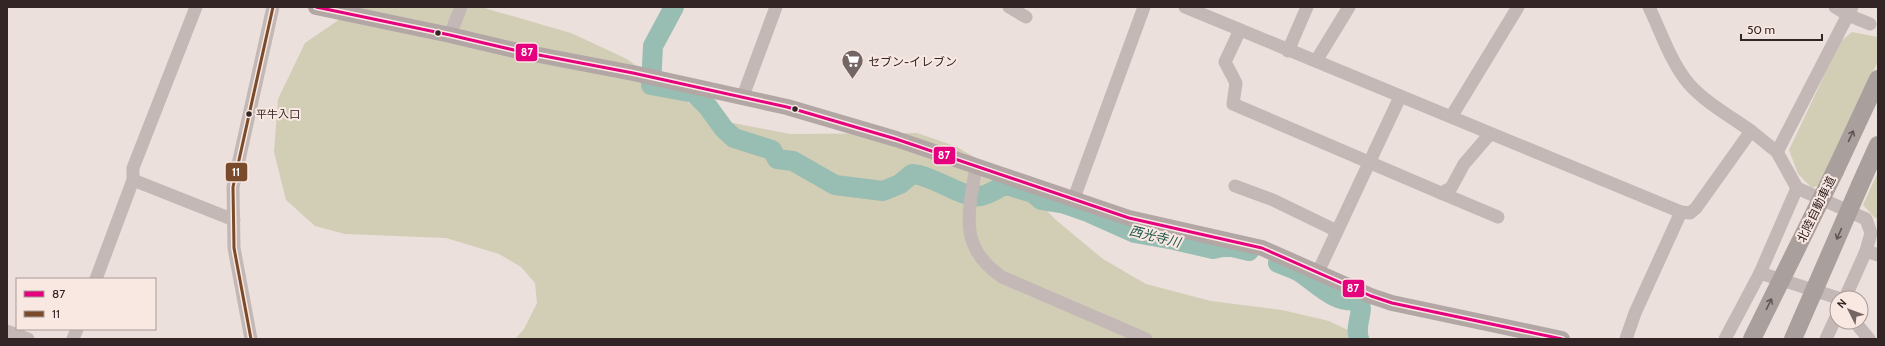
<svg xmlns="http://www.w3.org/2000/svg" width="1885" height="346" font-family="Cabin,'Noto Sans JP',sans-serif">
  <rect width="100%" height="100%" fill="#ebe0dc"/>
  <g fill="#d2ceb6">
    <polygon points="363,7 481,7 571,33 627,59 672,93 718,120 790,134 917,133 955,146 1018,182 1056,220 1103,259 1146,284 1211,301 1282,310 1329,321 1366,339 515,339 524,329 537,303 535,283 521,267 499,254 446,238 345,234 315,226 286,200 274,152 278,99 305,43 353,10"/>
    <polygon points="1852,32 1878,37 1878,61 1819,185 1812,188 1798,174 1789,150 1840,42"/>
    <polygon points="1878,172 1878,218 1875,218 1863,205"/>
  </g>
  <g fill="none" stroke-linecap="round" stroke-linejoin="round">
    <g stroke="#98bdb2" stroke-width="20">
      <path d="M674,7L653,46L651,85L694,93L708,107L724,129L734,138L772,150L777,159L793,161L835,185L883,191L900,184L912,174C933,175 965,200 980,196C988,195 998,188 1006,185L1033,193L1041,200L1065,204L1088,212L1135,233L1174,240L1213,249L1228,246L1249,251"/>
      <path d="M1278,263C1286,266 1295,269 1301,273C1320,286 1335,304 1359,300C1365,312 1354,324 1359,339"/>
    </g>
    <g stroke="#c3b8b6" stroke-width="13">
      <polyline points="1009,7 1026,17"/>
      <polyline points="1185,7 1681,212 1690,213 1696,208 1751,131 1777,152 1797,188 1760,273 1838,298"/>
      <path d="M1649,7C1661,32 1671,63 1689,84C1706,103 1730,116 1751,131"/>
      <polyline points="1835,7 1848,15 1870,24"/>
      <polyline points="1240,30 1225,62 1236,83 1233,104 1441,193 1451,188 1464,164 1490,134"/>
      <polyline points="450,35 461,7"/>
      <polyline points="1288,51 1307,7"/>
      <polyline points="1316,61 1349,7"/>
      <polyline points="743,96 776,7"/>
      <polyline points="1451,117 1518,7"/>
      <polyline points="1777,152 1852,7"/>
      <path d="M976,166C969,213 957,246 1002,277L1146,339"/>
      <polyline points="133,180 234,220"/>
      <polyline points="1235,186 1273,200 1337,231"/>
      <polyline points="1797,188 1866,219 1871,233 1866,251"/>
      <polyline points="1441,193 1498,217"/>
      <polyline points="1074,198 1144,7"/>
      <polyline points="1318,272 1400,97"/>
      <polyline points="96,279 133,180 133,168 196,7"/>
      <polyline points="1845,298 1866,251 1878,255"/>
      <polyline points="1855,322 1869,339"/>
      <polyline points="7,331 28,339"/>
      <polyline points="73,339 77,329"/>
      <polyline points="251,339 234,248 233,187 273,7"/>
      <polyline points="1626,339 1635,313 1681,212"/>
      <polyline points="1725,339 1760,273"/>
      <polyline points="1826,339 1837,315"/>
    </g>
    <polyline stroke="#b2a7a5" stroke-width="16" points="316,7 450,35 518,51 633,73 787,107 896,139 1129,218 1262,248 1371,296 1392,303 1562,339"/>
    <g stroke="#a99f9c" stroke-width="18">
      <polyline points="1835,171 1878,79"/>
      <polyline points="1860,185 1878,145"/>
    </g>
    <g stroke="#a99f9c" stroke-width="18">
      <polyline points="1752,339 1835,171"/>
      <polyline points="1793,339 1860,185"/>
    </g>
    <defs>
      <polyline id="bus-1" points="316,7 450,35 518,51 633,73 787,107 896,139 1129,218 1262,248 1371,296 1392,303 1562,339"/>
      <polyline id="bus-2" points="251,339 234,248 233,187 273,7"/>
    </defs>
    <use href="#bus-1" stroke="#f9e8e2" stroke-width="6"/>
    <use href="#bus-2" stroke="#f9e8e2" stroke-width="6"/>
    <use href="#bus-1" stroke="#e5007d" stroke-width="3"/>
    <use href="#bus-2" stroke="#7a4b2a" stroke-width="3"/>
  </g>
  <defs><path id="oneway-shaft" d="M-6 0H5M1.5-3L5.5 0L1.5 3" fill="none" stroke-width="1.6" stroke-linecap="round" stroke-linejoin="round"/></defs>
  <g stroke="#625655">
    <use href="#oneway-shaft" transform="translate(1851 136) rotate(-65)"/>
    <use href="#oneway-shaft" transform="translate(1839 234) rotate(114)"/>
    <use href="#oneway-shaft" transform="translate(1769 304) rotate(-64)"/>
  </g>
  <defs>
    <symbol id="supermarket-pin" viewBox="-11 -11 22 30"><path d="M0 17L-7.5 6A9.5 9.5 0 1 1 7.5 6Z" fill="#736665" stroke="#f9e8e2"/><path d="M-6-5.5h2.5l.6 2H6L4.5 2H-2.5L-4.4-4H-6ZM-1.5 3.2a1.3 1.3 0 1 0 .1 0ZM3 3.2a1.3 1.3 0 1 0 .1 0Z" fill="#fff"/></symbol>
  </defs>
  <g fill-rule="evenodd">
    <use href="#supermarket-pin" x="840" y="48" width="25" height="34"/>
  </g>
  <g fill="#332525" stroke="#f9e8e2" stroke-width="1.5">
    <circle cx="438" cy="33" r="3.5"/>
    <circle cx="795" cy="109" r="3.5"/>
    <circle cx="249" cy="114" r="3.5"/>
  </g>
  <g text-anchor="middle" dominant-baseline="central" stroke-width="4" stroke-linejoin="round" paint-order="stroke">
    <g font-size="11" fill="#332525" stroke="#f9e8e2" text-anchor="start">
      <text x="256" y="114">平牛入口</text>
    </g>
    <g font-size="12" fill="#332525" stroke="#f9e8e2" text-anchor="start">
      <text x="868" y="61">セブン-イレブン</text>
    </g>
    <g font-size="12" fill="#332525" stroke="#f9e8e2">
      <text transform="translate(1816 209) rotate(-64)">北陸自動車道</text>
    </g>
    <g font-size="13" font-style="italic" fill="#1a5548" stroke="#f9e8e2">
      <text transform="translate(1155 236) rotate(14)">西光寺川</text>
    </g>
  </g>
  <g stroke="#f9e8e2" stroke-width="1.5">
    <rect x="515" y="43" width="23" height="19" rx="4" fill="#e5007d"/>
    <rect x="933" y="146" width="23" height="19" rx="4" fill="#e5007d"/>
    <rect x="225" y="162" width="23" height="20" rx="4" fill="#7a4b2a"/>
    <rect x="1342" y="279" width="23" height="19" rx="4" fill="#e5007d"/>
  </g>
  <g font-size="11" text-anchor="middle" font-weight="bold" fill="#fff">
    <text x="527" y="56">87</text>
    <text x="944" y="159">87</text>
    <text x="236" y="176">11</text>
    <text x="1353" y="292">87</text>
  </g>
  <rect width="1885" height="346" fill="none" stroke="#332525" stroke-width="16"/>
  <rect x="16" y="278" width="140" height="52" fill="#f9e8e2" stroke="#aa9a96"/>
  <rect x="24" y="291" width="20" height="6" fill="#e5007d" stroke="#aa9a96"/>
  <text x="52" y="298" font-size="12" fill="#332525">87</text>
  <rect x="24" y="311" width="20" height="6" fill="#7a4b2a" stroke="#aa9a96"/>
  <text x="52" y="318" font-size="12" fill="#332525">11</text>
  <g transform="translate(1849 310) rotate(312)"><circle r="19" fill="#f9e8e2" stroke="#aa9a96"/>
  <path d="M0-3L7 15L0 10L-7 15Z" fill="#736665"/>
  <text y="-6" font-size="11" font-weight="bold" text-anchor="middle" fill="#332525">N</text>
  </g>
  <path d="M1741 34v6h81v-6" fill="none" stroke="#332525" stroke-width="2"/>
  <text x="1747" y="34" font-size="12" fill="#332525" stroke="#f9e8e2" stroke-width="3" paint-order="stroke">50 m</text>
</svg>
